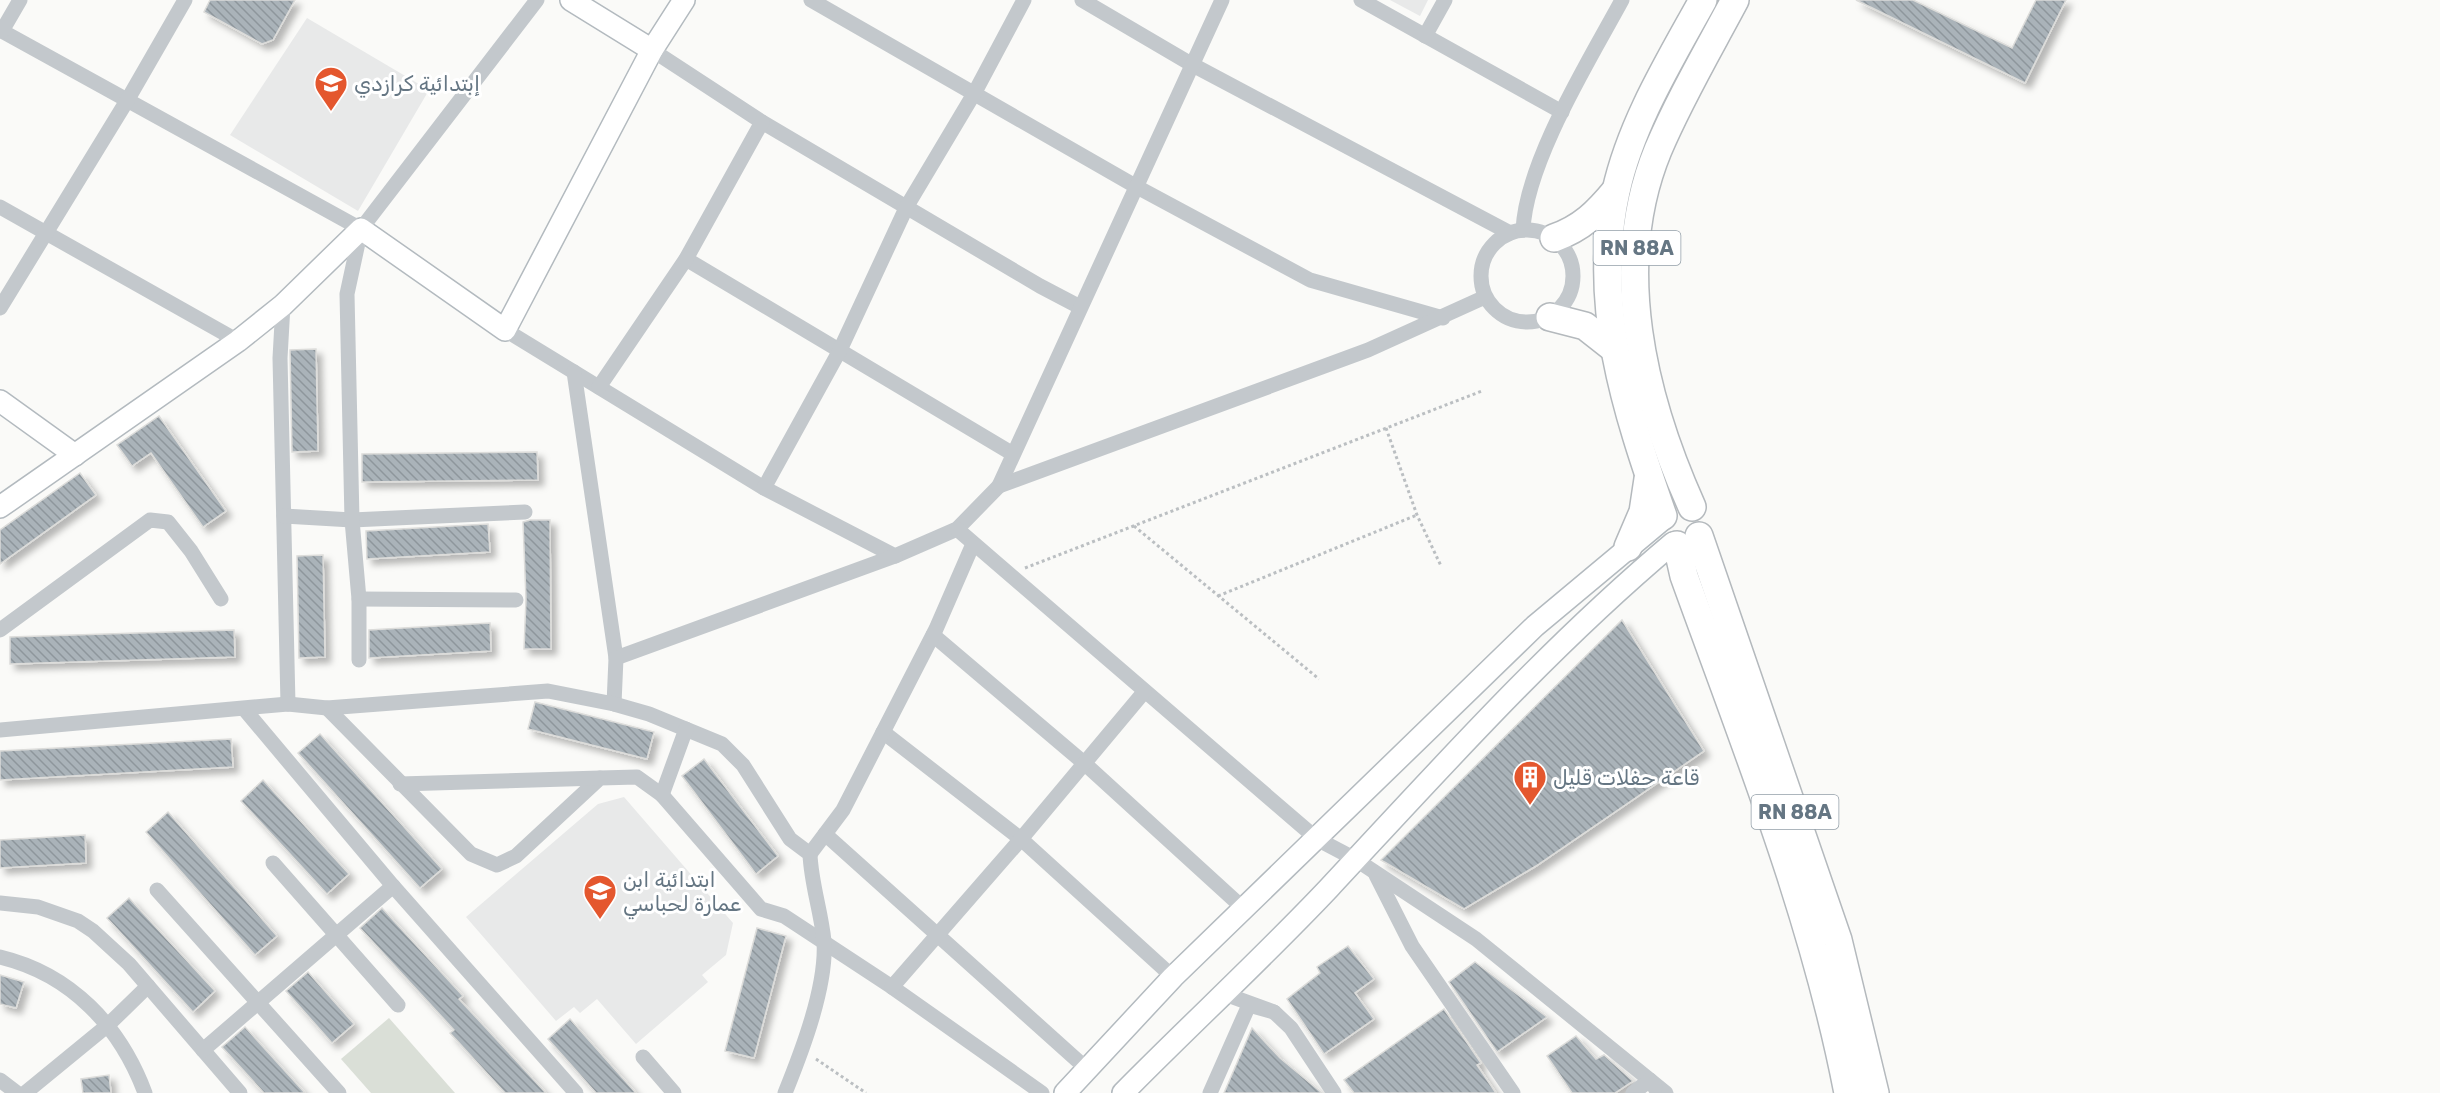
<svg xmlns="http://www.w3.org/2000/svg" width="2440" height="1093" font-family="Rubik,'Noto Naskh Arabic',sans-serif">
  <defs>
    <pattern id="building-back-hatch" width="6" height="6" patternUnits="userSpaceOnUse" patternTransform="scale(1.5)"><rect width="6" height="6" fill="#aab3b9"/><path d="M-1 5l2 2M0 0l6 6M5-1l2 2" fill="none" stroke="#8e969c"/></pattern>
    <filter id="shadow"><feDropShadow dx="5.5" dy="5.5" stdDeviation="3" flood-color="#0004"/></filter>
  </defs>
  <rect width="100%" height="100%" fill="#fafaf8"/>
  <g fill="#e8e9e9">
    <polygon points="1390,0 1428,0 1420,16"/>
    <polygon points="307,18 429,90 358,211 230,135"/>
    <polygon points="624,797 733,923 726,955 702,975 708,982 636,1044 597,999 580,1013 574,1007 556,1021 466,917 598,804"/>
  </g>
  <polygon fill="#dadfd7" points="389,1018 455,1093 371,1093 341,1059"/>
  <g fill="url(#building-back-hatch)" stroke="#dcdcda" stroke-width="1.5" filter="url(#shadow)">
    <polygon points="210,0 295,0 273,40 262,44 204,12"/>
    <polygon points="1856,0 1913,0 2012,48 2036,0 2066,0 2025,83"/>
    <polygon points="316,349 318,451 292,452 290,350"/>
    <polygon points="159,416 226,511 203,527 151,453 132,466 117,445"/>
    <polygon points="537,452 538,480 362,482 362,454"/>
    <polygon points="80,473 96,495 0,564 0,530"/>
    <polygon points="530,520 550,520 551,649 524,649 526,599 523,522"/>
    <polygon points="488,524 490,552 367,559 366,531"/>
    <polygon points="323,555 325,657 299,658 297,556"/>
    <polygon points="1622,620 1704,751 1536,866 1464,909 1381,860"/>
    <polygon points="490,623 491,651 369,658 369,630"/>
    <polygon points="234,630 235,657 10,664 10,637"/>
    <polygon points="535,702 654,732 647,759 528,729"/>
    <polygon points="320,734 442,869 420,888 298,753"/>
    <polygon points="231,739 233,767 0,780 0,751"/>
    <polygon points="704,759 778,856 756,874 682,776"/>
    <polygon points="263,780 349,874 327,894 241,801"/>
    <polygon points="168,812 277,936 255,955 146,832"/>
    <polygon points="85,835 86,863 0,868 0,840"/>
    <polygon points="129,898 215,991 193,1012 107,918"/>
    <polygon points="382,908 463,996 459,999 546,1093 505,1093 450,1033 454,1030 360,928"/>
    <polygon points="757,928 786,936 754,1058 725,1051"/>
    <polygon points="1348,946 1374,979 1355,993 1374,1019 1324,1054 1287,999 1320,973 1317,967"/>
    <polygon points="1475,962 1547,1017 1497,1052 1449,982"/>
    <polygon points="308,972 354,1024 332,1043 286,991"/>
    <polygon points="0,975 24,982 16,1008 0,1004"/>
    <polygon points="1444,1009 1481,1063 1477,1065 1496,1093 1354,1093 1344,1080"/>
    <polygon points="570,1019 636,1093 596,1093 548,1039"/>
    <polygon points="245,1027 305,1093 264,1093 222,1047"/>
    <polygon points="1252,1028 1280,1058 1322,1093 1224,1093"/>
    <polygon points="1576,1036 1596,1059 1604,1055 1633,1081 1615,1093 1572,1093 1547,1056"/>
    <polygon points="109,1075 111,1093 83,1093 81,1079"/>
  </g>
  <g fill="none" stroke-linecap="round" stroke-linejoin="round">
    <defs>
      <g id="secondary">
        <polyline points="571,0 652,50"/>
        <polyline points="0,401 75,455"/>
        <polyline points="0,507 238,341 283,305 361,229 505,330 652,50 684,0"/>
        <polyline points="1065,1093 1173,977 1535,626 1662,520"/>
        <path d="M1123,1093C1191,1024 1263,958 1329,888C1440,769 1548,648 1673,543"/>
      </g>
      <g id="highway">
        <path d="M1554,238C1582,228 1597,213 1616,190"/>
        <polyline points="1550,317 1585,326 1613,348"/>
        <path d="M1692,507C1643,398 1610,266 1658,150C1680,98 1709,49 1735,0"/>
        <path d="M1663,516C1626,410 1591,304 1616,191C1631,123 1670,60 1703,0"/>
        <polyline points="1699,536 1838,940 1875,1093"/>
        <path d="M1677,545L1684,576C1745,745 1814,916 1848,1093"/>
        <polyline points="1628,547 1643,512 1648,479"/>
      </g>
    </defs>
    <use href="#secondary" stroke="#b3babf" stroke-width="24"/>
    <use href="#highway" stroke="#b4b9bd" stroke-width="30"/>
    <g stroke="#bbbfc2" stroke-width="3" stroke-dasharray="3 3" stroke-linecap="butt">
      <polyline points="1386,428 1417,515 1441,566"/>
      <polyline points="1134,526 1319,679"/>
      <polyline points="1025,568 1482,391"/>
      <polyline points="1218,596 1417,515"/>
      <polyline points="816,1059 866,1093"/>
    </g>
    <g stroke="#c3c8cc" stroke-width="15">
      <polyline points="811,0 1137,187 1310,280 1443,318"/>
      <polyline points="1082,0 1191,64 1510,233"/>
      <polyline points="1361,0 1562,112"/>
      <polyline points="0,30 361,229"/>
      <polyline points="2,31 20,0"/>
      <polyline points="1425,36 1445,0"/>
      <polyline points="652,50 762,122 1040,286 1080,307"/>
      <polyline points="0,207 238,341"/>
      <circle cx="1527" cy="276" r="46"/>
      <path d="M1523,230C1526,162 1589,61 1622,0"/>
      <polyline points="686,259 1013,454"/>
      <polyline points="283,305 280,358 288,704"/>
      <polyline points="0,308 128,99 185,0"/>
      <polyline points="505,330 764,488 895,556 957,529 999,486 1368,350 1485,297"/>
      <polyline points="574,372 616,658 895,556"/>
      <polyline points="599,387 686,259 762,122"/>
      <polyline points="999,486 1222,0"/>
      <polyline points="764,488 840,350 907,206 975,92 1024,0"/>
      <polyline points="284,516 352,520 525,512"/>
      <polyline points="957,529 1317,839 1355,859 1476,939 1666,1093"/>
      <polyline points="359,599 516,600"/>
      <polyline points="0,630 150,520 168,522 191,551 221,599"/>
      <polyline points="933,635 1084,763 1243,908"/>
      <polyline points="359,660 359,599 352,520 347,294 361,229 537,0"/>
      <polyline points="614,704 616,658"/>
      <polyline points="327,708 471,854 497,865 516,856 600,778 637,777 662,795 761,909 784,916 892,987 1042,1093"/>
      <polyline points="245,710 393,886 576,1093"/>
      <path d="M0,730L288,704L327,708L548,691L614,704L649,714L722,744L743,765L790,839L810,854C811,883 821,911 824,941C827,986 802,1051 785,1093"/>
      <polyline points="883,732 1021,839 1173,977"/>
      <polyline points="400,784 600,778"/>
      <polyline points="662,795 686,729"/>
      <polyline points="825,834 1088,1070"/>
      <polyline points="810,854 843,810 936,629 973,544"/>
      <polyline points="273,863 398,1005"/>
      <polyline points="1376,875 1412,946 1513,1093"/>
      <polyline points="157,890 339,1093"/>
      <polyline points="0,903 38,907 78,921 93,931 129,964 240,1093"/>
      <path d="M0,957C71,974 120,1026 145,1093"/>
      <polyline points="892,987 1021,839 1144,692"/>
      <polyline points="1274,1012 1291,1028 1334,1093"/>
      <polyline points="203,1050 393,886"/>
      <polyline points="643,1057 674,1093"/>
      <polyline points="0,1080 17,1093"/>
      <polyline points="25,1093 108,1025 148,986"/>
      <polyline points="1210,1093 1249,1005 1274,1012 1222,993"/>
      <polyline points="1633,1093 1650,1080 1655,1088"/>
    </g>
    <use href="#secondary" stroke="#fff" stroke-width="21"/>
    <use href="#highway" stroke="#fff" stroke-width="27"/>
  </g>
  <defs>
    <symbol id="school-pin" viewBox="-11 -11 22 30"><path d="M0 17L-7.5 6A9.5 9.5 0 1 1 7.5 6Z" fill="#e4572e" stroke="#fff"/><path d="M0-5L7-2L0 1L-7-2ZM-4 1L0 2.5L4 1V4Q0 6-4 4Z" fill="#fff"/></symbol>
    <symbol id="building-pin" viewBox="-11 -11 22 30"><path d="M0 17L-7.5 6A9.5 9.5 0 1 1 7.5 6Z" fill="#e4572e" stroke="#fff"/><path d="M-4-6H4V6H1V3H-1V6H-4ZM-2.5-4.3h1.7v1.8h-1.7ZM.8-4.3h1.7v1.8H.8ZM-2.5-1h1.7V.8h-1.7ZM.8-1h1.7V.8H.8Z" fill="#fff"/></symbol>
  </defs>
  <g fill-rule="evenodd">
    <use href="#school-pin" x="312" y="64" width="38" height="52"/>
    <use href="#building-pin" x="1511" y="758" width="38" height="52"/>
    <use href="#school-pin" x="581" y="872" width="38" height="52"/>
  </g>
  <g text-anchor="middle" dominant-baseline="central" stroke-width="6" stroke-linejoin="round" paint-order="stroke">
    <g fill="#fff" stroke="#939fa8" stroke-width="1.5">
      <rect x="1593.5" y="231" width="87" height="34" rx="4.5"/>
      <rect x="1751.5" y="795" width="87" height="34" rx="4.5"/>
    </g>
    <g font-size="20" font-weight="bold" fill="#657683">
      <text x="1637" y="248">RN 88A</text>
      <text x="1795" y="812">RN 88A</text>
    </g>
    <g font-size="21" fill="#657683" stroke="#fff" text-anchor="start">
      <text x="354" y="83">إبتدائية كرازدي</text>
      <text x="1553" y="777">قاعة حفلات قليل</text>
      <text x="623" y="879">ابتدائية ابن<tspan x="623" dy="24">عمارة لحباسي</tspan></text>
    </g>
  </g>
</svg>
